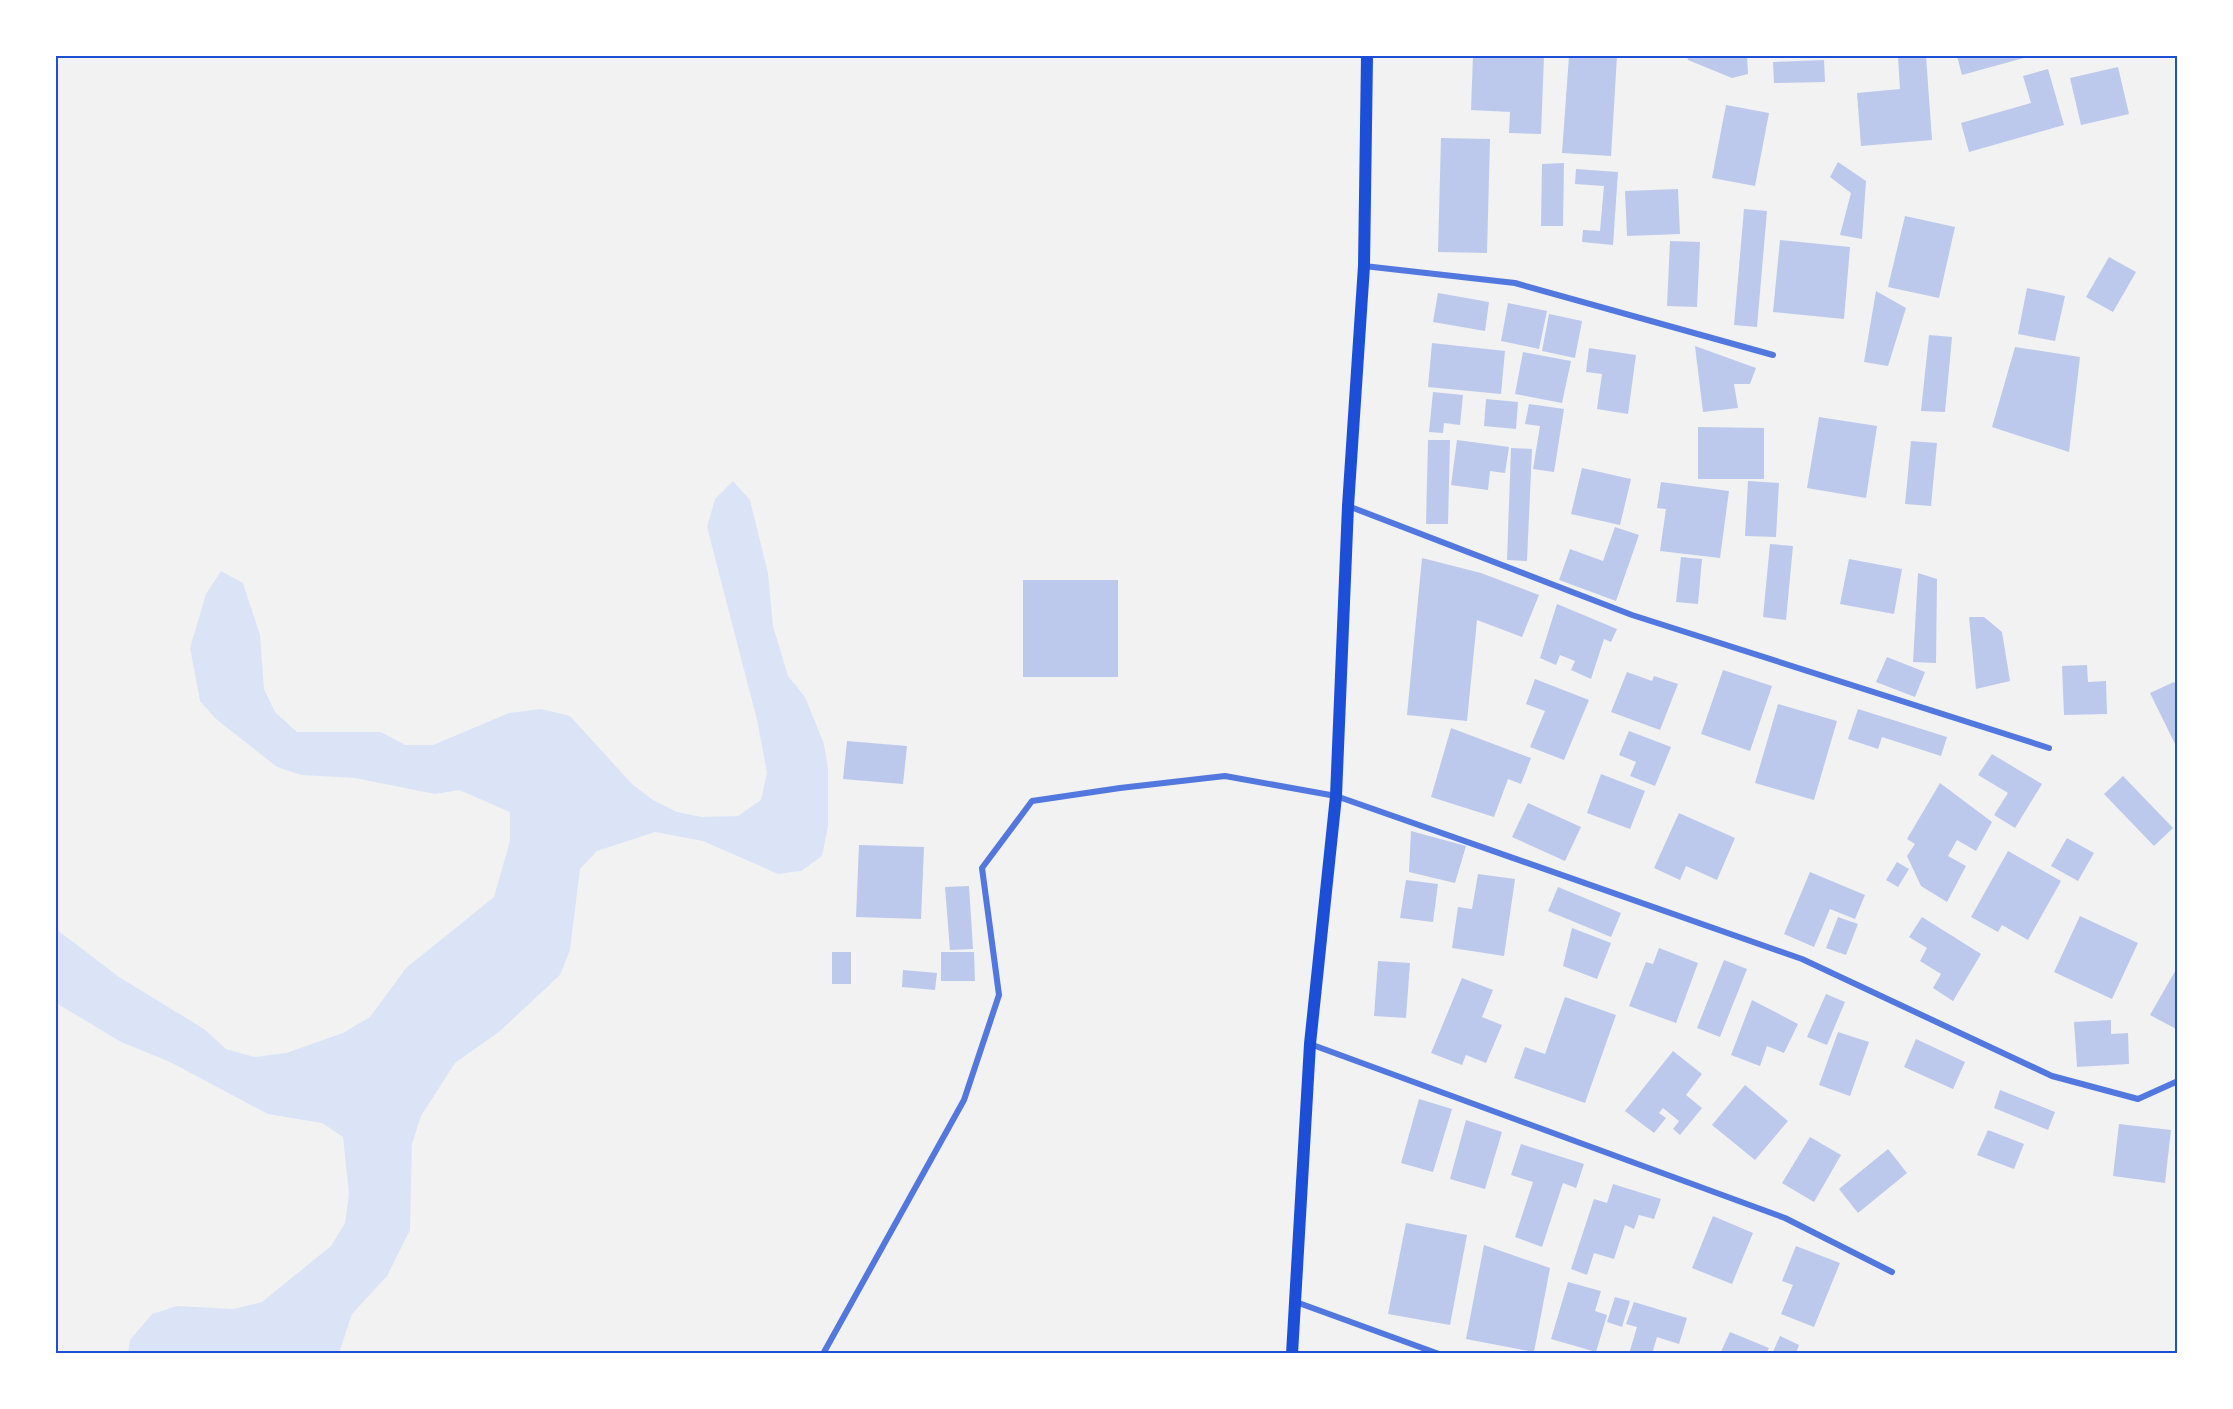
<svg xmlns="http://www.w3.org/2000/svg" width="2233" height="1409" font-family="'Source Sans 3',sans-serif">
  <rect width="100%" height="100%" fill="#f2f2f2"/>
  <polygon fill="#dbe4f7" points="733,481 750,500 768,573 773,626 788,676 805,697 824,744 828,769 828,827 822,856 801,871 778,874 703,841 655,832 597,851 580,869 570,950 560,975 500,1031 455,1063 421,1116 412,1144 410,1230 387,1276 352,1314 339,1353 128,1353 130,1340 152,1314 177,1306 233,1309 262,1302 331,1246 345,1223 349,1194 343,1137 322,1123 268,1114 170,1062 121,1042 56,1003 56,929 119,977 204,1029 226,1049 254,1057 286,1053 343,1033 370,1017 406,968 494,897 510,841 510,812 459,790 435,794 355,778 301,775 277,767 216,719 200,701 190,648 206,594 221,571 243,583 260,635 264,689 275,712 297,732 381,732 405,745 433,745 509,713 541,709 570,716 632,784 653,800 677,812 702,817 738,816 761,800 767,773 757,720 707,527 715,499"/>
  <g fill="#bdc9ec">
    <polygon points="1473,56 1544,56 1541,134 1509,133 1510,112 1471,110"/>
    <polygon points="1569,56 1617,56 1611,156 1562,153"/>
    <polygon points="1687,56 1747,56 1748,74 1732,78 1688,60"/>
    <polygon points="1898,56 1926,56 1932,140 1861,146 1857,93 1900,89"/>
    <polygon points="1957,56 2031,56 1962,75"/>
    <polygon points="1824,60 1825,82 1774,83 1773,62"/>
    <polygon points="2118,67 2129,114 2081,125 2070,78"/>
    <polygon points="2048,69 2064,125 1969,152 1961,123 2031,103 2023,76"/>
    <polygon points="1726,105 1769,113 1755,186 1712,178"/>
    <polygon points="1441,138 1490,139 1487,253 1438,252"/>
    <polygon points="1838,162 1866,181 1862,239 1840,235 1851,193 1830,177"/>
    <polygon points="1564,163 1563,226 1541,226 1542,164"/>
    <polygon points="1576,169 1618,172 1613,245 1582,242 1583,230 1600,231 1604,186 1575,184"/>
    <polygon points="1678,189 1680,234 1627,236 1625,191"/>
    <polygon points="1744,209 1767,211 1757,327 1734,325"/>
    <polygon points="1905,216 1955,227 1939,298 1888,287"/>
    <polygon points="1780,240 1850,247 1844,319 1773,312"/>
    <polygon points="1670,241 1700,242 1697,307 1667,306"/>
    <polygon points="2109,257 2136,272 2113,312 2086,297"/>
    <polygon points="2027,288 2065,296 2055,341 2018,334"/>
    <polygon points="1876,291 1906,308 1888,366 1864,362"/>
    <polygon points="1438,293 1489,302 1485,331 1433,322"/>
    <polygon points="1508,303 1547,311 1539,349 1501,341"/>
    <polygon points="1549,314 1582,321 1575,358 1542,351"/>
    <polygon points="1929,335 1952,337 1945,412 1921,411"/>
    <polygon points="1432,343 1505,351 1501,394 1428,387"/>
    <polygon points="1695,346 1756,368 1750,384 1734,384 1738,408 1703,412"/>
    <polygon points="2015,347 2080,357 2069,452 1992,427"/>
    <polygon points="1589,348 1636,355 1628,414 1597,409 1602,374 1586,372"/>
    <polygon points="1523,352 1571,361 1562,403 1515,394"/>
    <polygon points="1433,392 1463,395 1460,425 1444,423 1443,433 1429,432"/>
    <polygon points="1486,399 1518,402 1516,429 1484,426"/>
    <polygon points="1529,404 1564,409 1554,472 1533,469 1540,426 1525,424"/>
    <polygon points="1819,417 1877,426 1866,498 1807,488"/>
    <polygon points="1698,427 1764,428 1764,479 1698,479"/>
    <polygon points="1428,440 1450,440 1448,524 1426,524"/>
    <polygon points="1457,440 1509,447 1505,473 1490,471 1488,490 1451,485"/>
    <polygon points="1911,441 1937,443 1931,506 1905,504"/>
    <polygon points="1511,448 1532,449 1527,561 1507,560"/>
    <polygon points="1582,468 1631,479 1620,525 1571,514"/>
    <polygon points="1748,481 1779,483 1776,537 1745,536"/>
    <polygon points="1661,482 1729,491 1720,558 1660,551 1666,509 1657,508"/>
    <polygon points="1615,527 1639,535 1616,601 1559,580 1570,549 1603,561"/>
    <polygon points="1770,544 1793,546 1786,620 1763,617"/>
    <polygon points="1681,557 1702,559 1698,604 1676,602"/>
    <polygon points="1422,558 1481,573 1539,595 1522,637 1477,620 1467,721 1407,715"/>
    <polygon points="1849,559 1902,569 1894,614 1840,604"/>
    <polygon points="1918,573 1937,579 1936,663 1913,662"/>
    <rect x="1023" y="580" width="95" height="97"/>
    <polygon points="1557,604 1617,629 1611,642 1604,639 1591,679 1571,670 1575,661 1560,655 1556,665 1540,658"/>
    <polygon points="1969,617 1984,617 2002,632 2010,681 1976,689"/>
    <polygon points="1887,657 1925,672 1915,697 1876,682"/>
    <polygon points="2087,665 2088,682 2106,681 2107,714 2064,715 2062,666"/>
    <polygon points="1723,670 1772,686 1750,751 1701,734"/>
    <polygon points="1627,672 1652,681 1654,676 1678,684 1660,730 1611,712"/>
    <polygon points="1535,679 1589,700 1564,760 1530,747 1545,711 1526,704"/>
    <polygon points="2174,682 2178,689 2178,750 2150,693"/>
    <polygon points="1778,704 1837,721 1814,800 1755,783"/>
    <polygon points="1858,709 1947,737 1941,756 1882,737 1878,749 1848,739"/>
    <polygon points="1451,728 1531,758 1521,784 1508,779 1494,817 1431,797"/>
    <polygon points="1629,731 1671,747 1655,786 1630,776 1636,762 1619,755"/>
    <polygon points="847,741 907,746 903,784 843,779"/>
    <polygon points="1992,754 2042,784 2015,828 1994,815 2008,793 1978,775"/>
    <polygon points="1601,774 1645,791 1630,829 1587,813"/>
    <polygon points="2123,776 2173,828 2154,846 2104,794"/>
    <polygon points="1940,783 1992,822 1976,851 1957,840 1948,856 1966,866 1947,902 1921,886 1907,856 1915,844 1907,839"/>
    <polygon points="1528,803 1581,827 1565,861 1512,837"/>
    <polygon points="1679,813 1735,838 1717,880 1686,866 1680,880 1654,868"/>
    <polygon points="1411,831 1466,846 1455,883 1409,872"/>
    <polygon points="2067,838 2094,853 2078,881 2051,866"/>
    <polygon points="859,845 924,847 921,919 856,917"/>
    <polygon points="2008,851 2061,881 2028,940 2002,925 1998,932 1971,917"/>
    <polygon points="1897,862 1909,869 1898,887 1886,880"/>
    <polygon points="1810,872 1865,895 1855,919 1830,909 1814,947 1784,934"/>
    <polygon points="1478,874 1515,879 1504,956 1452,948 1458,907 1472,909"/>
    <polygon points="1406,880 1438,884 1433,922 1400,918"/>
    <polygon points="969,886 973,949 950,950 945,887"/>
    <polygon points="1558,887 1621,913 1611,937 1548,911"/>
    <polygon points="2080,916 2138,943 2112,999 2054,972"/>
    <polygon points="1838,917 1858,924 1846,955 1826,948"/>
    <polygon points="1922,917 1981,954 1953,1001 1933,988 1941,974 1920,961 1927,948 1909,937"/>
    <polygon points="1572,928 1611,943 1597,979 1563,966"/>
    <polygon points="1659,948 1698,963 1676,1023 1629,1006 1646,962 1653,964"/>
    <rect x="832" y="952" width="19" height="32"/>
    <polygon points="941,952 974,952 975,981 941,981"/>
    <polygon points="1724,960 1747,969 1720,1037 1697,1028"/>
    <polygon points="1378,961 1410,963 1406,1018 1374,1016"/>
    <polygon points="2178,966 2178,1030 2150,1015"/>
    <polygon points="903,970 937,973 935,990 902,987"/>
    <polygon points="1462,978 1493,990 1482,1017 1502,1025 1486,1063 1466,1055 1462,1065 1431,1053"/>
    <polygon points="1826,994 1845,1002 1827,1045 1807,1037"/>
    <polygon points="1565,997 1616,1015 1585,1103 1514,1078 1525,1047 1545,1054"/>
    <polygon points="1752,1000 1798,1024 1784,1053 1767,1046 1760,1066 1731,1055"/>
    <polygon points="2111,1020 2111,1034 2128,1033 2129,1064 2077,1067 2074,1022"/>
    <polygon points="1838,1032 1869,1042 1850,1096 1819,1085"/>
    <polygon points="1916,1039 1965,1062 1953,1089 1904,1067"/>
    <polygon points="1673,1051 1702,1074 1686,1095 1702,1108 1680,1135 1673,1129 1679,1121 1663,1108 1659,1113 1666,1118 1654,1133 1625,1111"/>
    <polygon points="1745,1085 1788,1121 1755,1160 1712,1125"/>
    <polygon points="2000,1090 2055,1112 2048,1130 1994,1108"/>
    <polygon points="1419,1099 1452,1109 1433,1172 1401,1163"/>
    <polygon points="1466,1120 1502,1132 1485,1189 1450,1179"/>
    <polygon points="2119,1124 2171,1130 2165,1183 2113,1176"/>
    <polygon points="1988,1130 2024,1144 2014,1169 1977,1155"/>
    <polygon points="1810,1137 1841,1155 1814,1202 1782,1183"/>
    <polygon points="1521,1144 1584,1164 1576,1188 1563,1183 1542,1247 1515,1237 1533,1182 1511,1175"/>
    <polygon points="1888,1149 1907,1173 1858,1213 1839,1189"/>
    <polygon points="1613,1184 1661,1199 1654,1219 1639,1215 1634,1229 1625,1225 1614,1259 1594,1253 1587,1275 1571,1269 1594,1199 1607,1203"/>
    <polygon points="1713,1216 1753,1233 1732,1284 1692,1268"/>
    <polygon points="1406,1223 1467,1235 1450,1325 1388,1314"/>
    <polygon points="1484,1245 1550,1268 1534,1352 1466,1339"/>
    <polygon points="1796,1246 1840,1263 1814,1327 1781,1314 1793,1285 1782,1281"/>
    <polygon points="1568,1282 1601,1291 1595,1311 1607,1315 1596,1352 1551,1339"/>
    <polygon points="1615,1297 1630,1301 1622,1327 1607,1322"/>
    <polygon points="1634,1302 1687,1318 1679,1344 1657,1337 1652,1354 1629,1354 1637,1327 1626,1324"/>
    <polygon points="1730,1332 1769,1348 1766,1354 1720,1354"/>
    <polygon points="1780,1336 1799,1345 1796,1354 1772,1354"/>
  </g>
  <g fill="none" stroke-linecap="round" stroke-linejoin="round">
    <g stroke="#5277de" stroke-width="6">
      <polyline points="1364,266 1515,283 1773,355"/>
      <polyline points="1348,506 1632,615 2049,748"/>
      <polyline points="1310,1044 1785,1218 1892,1272"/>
      <polyline points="1296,1302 1439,1354"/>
      <polyline points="823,1354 964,1100 999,995 982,868 1032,801 1120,788 1225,776 1336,796 1802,959 2052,1076 2138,1099 2178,1081"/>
    </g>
    <polyline stroke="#1d4ed8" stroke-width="12" points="1292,1354 1310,1044 1336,796 1348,506 1364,266 1367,56"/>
  </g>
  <rect width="2233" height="1409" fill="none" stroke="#ffffff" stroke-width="114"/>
  <rect x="57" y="57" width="2119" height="1295" fill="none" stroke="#1d4ed8" stroke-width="2"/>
</svg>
